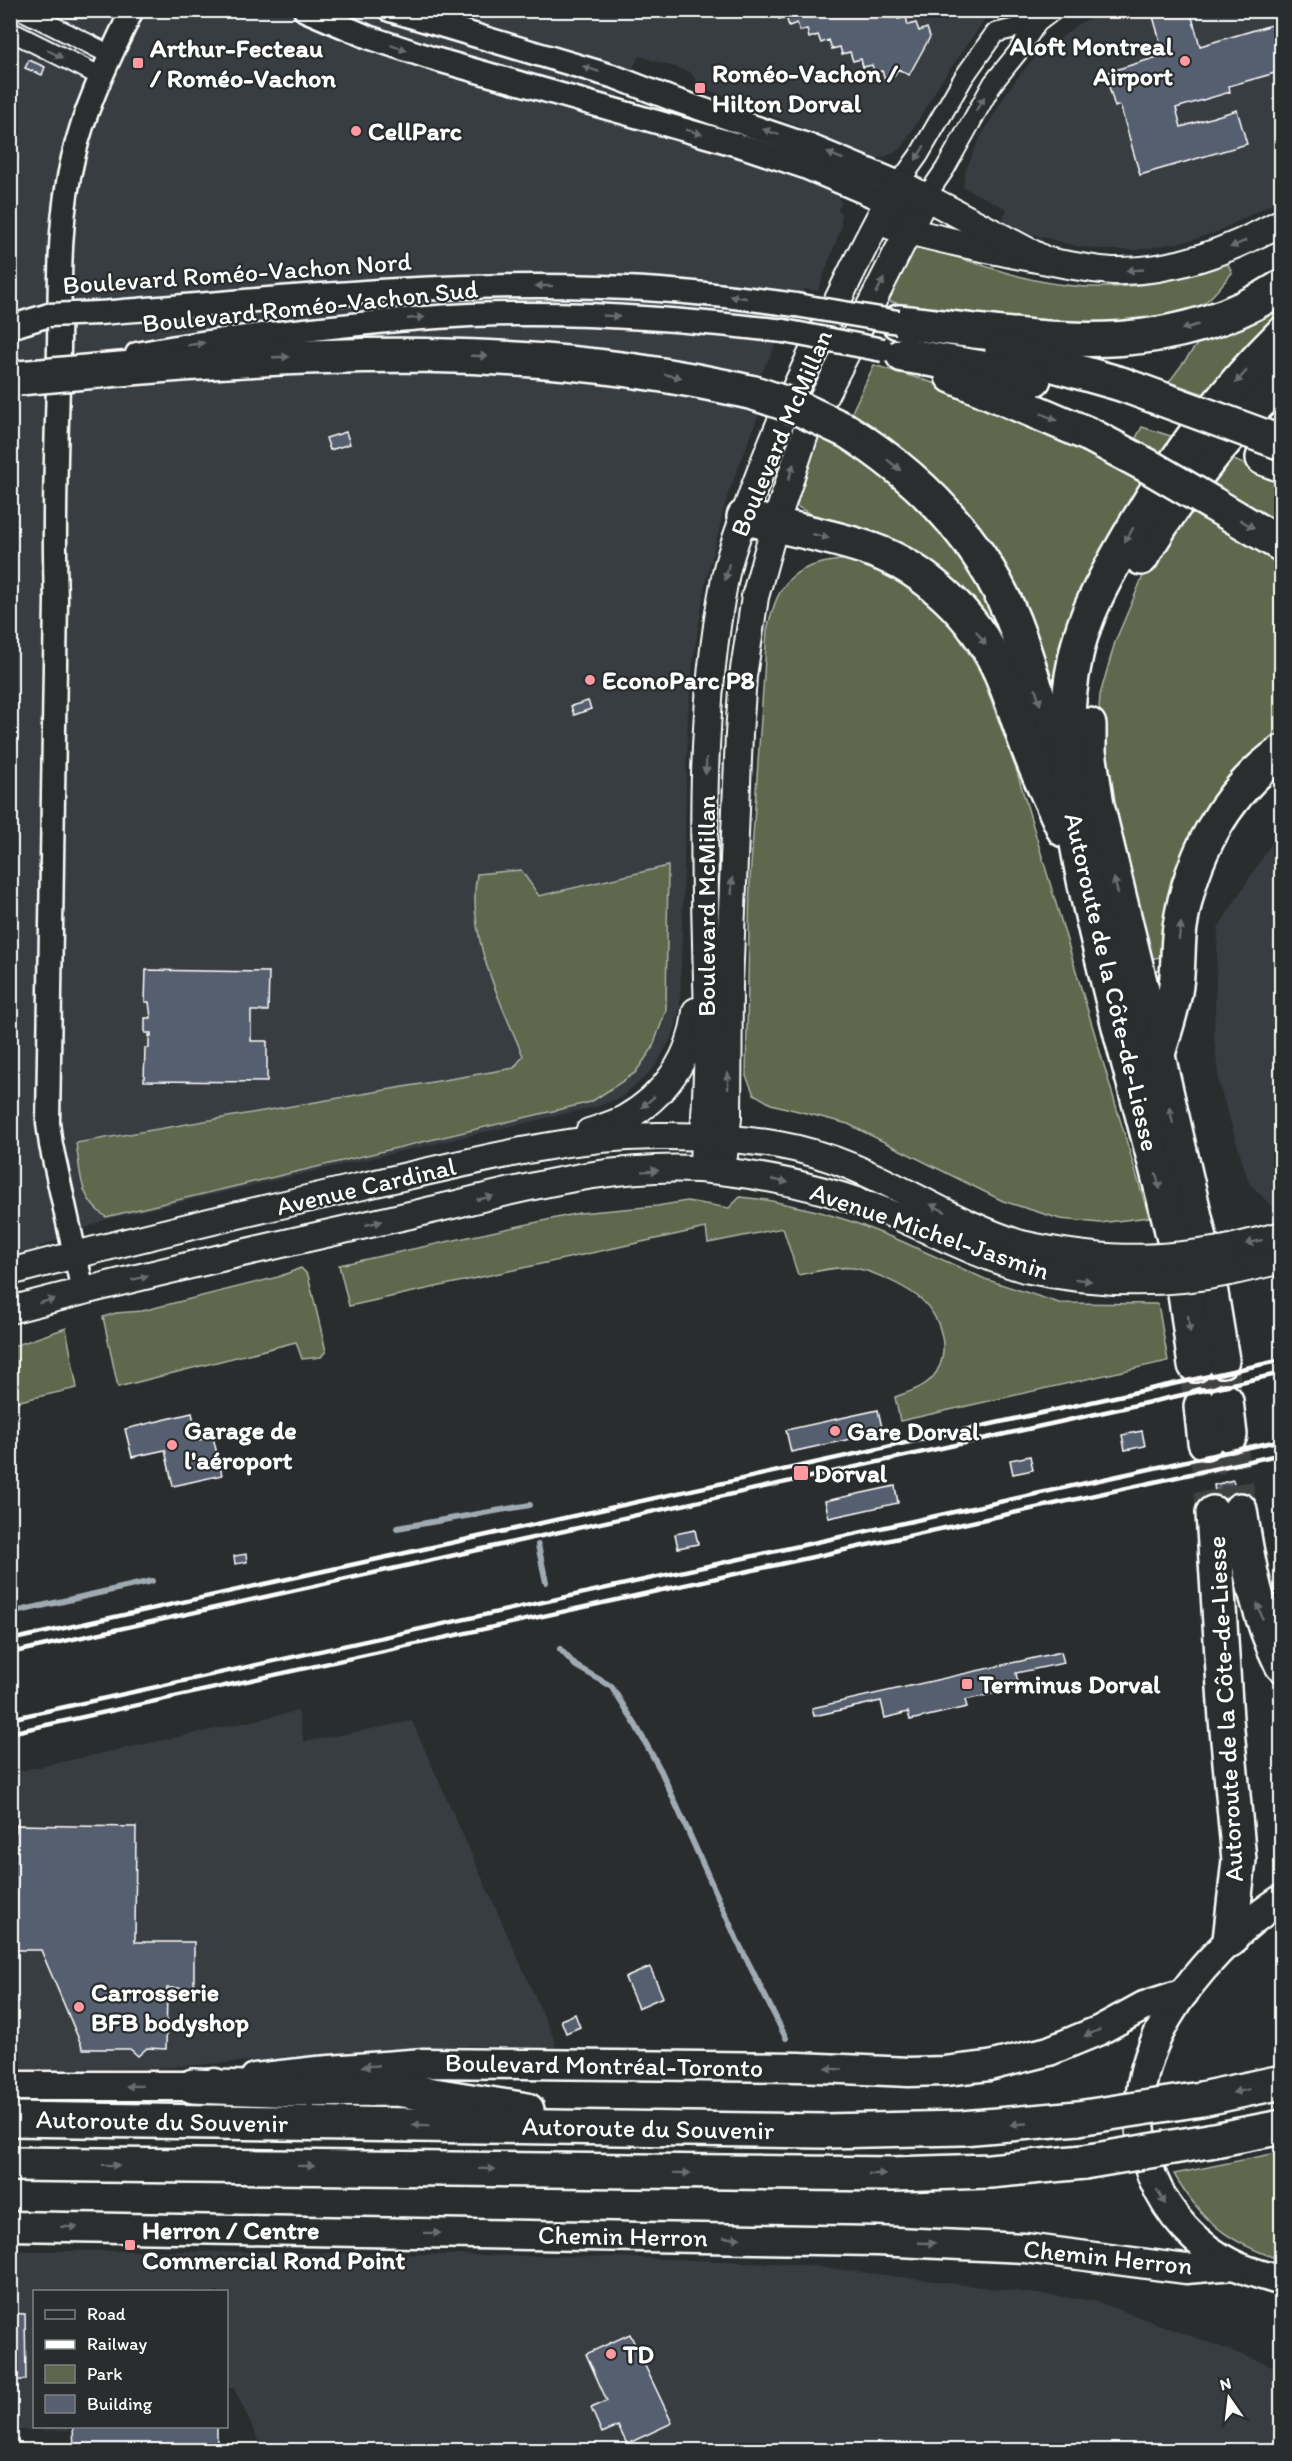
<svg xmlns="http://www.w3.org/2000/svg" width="1292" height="2461" font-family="Itim,sans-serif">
  <rect width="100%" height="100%" fill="#2a2d2e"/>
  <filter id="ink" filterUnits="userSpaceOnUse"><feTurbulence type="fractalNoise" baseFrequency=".0167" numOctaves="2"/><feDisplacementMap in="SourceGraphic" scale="12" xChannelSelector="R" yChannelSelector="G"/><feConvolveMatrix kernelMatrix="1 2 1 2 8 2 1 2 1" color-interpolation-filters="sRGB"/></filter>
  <g filter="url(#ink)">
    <g fill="#383c42">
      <polygon points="11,11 986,11 986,18 940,83 902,148 885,157 875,159 863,155 811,131 708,90 700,85 690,72 639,56 607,118 821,183 835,193 842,203 838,208 841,215 841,228 818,291 804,289 759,378 761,409 728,494 705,585 694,655 688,717 680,1006 674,1033 656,1065 645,1077 621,1097 599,1106 107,1219 11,1259"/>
      <polygon points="1107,11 1281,11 1281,199 1219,231 1192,240 1138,250 1110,250 1080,247 1031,234 1002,221 1007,209 963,187 966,169 979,140 1007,92 1022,72 1036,57 1080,23"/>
      <polygon points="1281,828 1281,1216 1249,1183 1219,1084 1214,1036 1218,928"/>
      <polygon points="298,1711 304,1742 412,1721 555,2041 555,2047 448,2046 157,2068 11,2069 11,1773"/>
      <polygon points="10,2251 177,2251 616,2257 795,2264 1095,2301 1281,2369 1281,2450 263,2450 234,2388 227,2388 226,2292 34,2292 34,2426 69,2427 69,2430 11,2430"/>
    </g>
    <g fill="#5e674e" stroke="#aeb3a6" stroke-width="1.5">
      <path d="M47,11H110C86,21 70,21 47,11Z"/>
      <path d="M920,247C957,256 993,270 1030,279C1097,295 1165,286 1228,264L1232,273C1223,283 1211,300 1200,306C1188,312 1172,313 1159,316C1068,334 975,315 885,301L913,252Z"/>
      <polygon points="1281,303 1281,318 1241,359 1210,396 1169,382 1203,336"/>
      <polygon points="874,365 970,394 1148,480 1057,692 1047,694 961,507 933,477 852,412"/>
      <polygon points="1142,427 1177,438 1162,462 1132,445"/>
      <polygon points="816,431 864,460 906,494 955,544 1009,641 999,644 885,542 812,515 798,507 793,497"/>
      <polygon points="1227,457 1281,480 1281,534 1201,486"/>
      <polygon points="1188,506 1281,558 1281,736 1217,792 1190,837 1171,880 1160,957 1150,959 1097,739 1100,695 1115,642 1143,576"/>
      <path d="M851,559L882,571L920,593L944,613L981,673L1017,772L1149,1217L1100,1223L1060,1219L1003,1201L848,1124L771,1104L754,1094L746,1076L750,880L767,630C780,575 796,564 851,559Z"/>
      <path d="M668,866L666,1010L652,1049L635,1073L591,1102L106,1217C78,1198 81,1173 76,1143L514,1068L523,1056C500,1000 466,936 477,874L521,870L539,896Z"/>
      <path d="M740,1197L767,1200L817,1211L853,1222L901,1241L985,1279L1059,1303L1158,1304L1168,1361L900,1421L895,1397C908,1392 923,1388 932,1378C954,1353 940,1313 917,1296C902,1285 871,1270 853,1268C835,1266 815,1272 798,1275L783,1228L708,1243L706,1228L349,1306L339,1265L579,1213L657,1206L687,1201L729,1208Z"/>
      <polygon points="301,1268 308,1275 326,1351 321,1357 302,1359 296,1342 118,1387 103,1317 116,1313 142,1311 278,1277"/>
      <polygon points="66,1328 77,1388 11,1403 11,1347"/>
      <path d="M1281,2152V2260C1228,2242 1203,2223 1174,2174Z"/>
    </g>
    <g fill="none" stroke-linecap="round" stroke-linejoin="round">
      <g stroke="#a0aab3" stroke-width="6">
        <polyline points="397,1528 530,1505"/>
        <polyline points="538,1545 546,1582"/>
        <polyline points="10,1613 152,1581"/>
        <polyline points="560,1649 576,1666 611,1686 635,1724 661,1771 737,1940 786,2038"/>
      </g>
    </g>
    <g fill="#575f70" stroke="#fff" stroke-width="1.5">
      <polygon points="768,10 882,10 883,14 895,10 898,19 906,17 908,25 916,23 919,31 927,28 930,37 909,75 898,69 894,76 885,79 882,71 875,73 872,65 863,67 861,59 853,61 850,52 842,54 840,47 832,49 829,40 821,43 818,35 809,38 807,29 800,31 797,23 789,26 786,17 779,19 777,12 769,14"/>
      <polygon points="1159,10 1190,10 1200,46 1282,22 1282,71 1229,86 1230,92 1176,108 1181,127 1237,110 1247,144 1140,175 1120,105 1115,107 1105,73 1164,55 1152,13"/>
      <polygon points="29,60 45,67 42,75 25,68"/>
      <polygon points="346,432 350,444 330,450 326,438"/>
      <polygon points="588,701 591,709 574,715 571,706"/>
      <polygon points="146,970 269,972 268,1011 251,1011 251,1041 267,1041 267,1082 144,1081 145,1048 149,1048 149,1035 151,1036 151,1033 145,1033 145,1018 151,1018 149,1002 145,1002"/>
      <polygon points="878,1410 883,1432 791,1452 786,1430"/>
      <polygon points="192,1413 198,1440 213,1437 222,1475 173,1486 165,1450 132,1457 125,1429"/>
      <polygon points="1142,1431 1145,1446 1125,1450 1122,1435"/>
      <polygon points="1030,1456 1033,1470 1013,1474 1010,1460"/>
      <polygon points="1233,1480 1235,1487 1215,1492 1214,1485"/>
      <polygon points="895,1486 898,1503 829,1518 825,1501"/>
      <polygon points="695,1530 698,1544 678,1548 675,1534"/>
      <polygon points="246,1554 247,1562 235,1564 234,1556"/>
      <polygon points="1061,1652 1064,1663 1016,1673 1019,1688 965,1700 967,1707 910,1720 908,1712 885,1718 881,1701 814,1716 812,1708"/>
      <polygon points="16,1825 136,1827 135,1942 194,1942 194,1988 167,1988 166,2049 147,2048 138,2056 130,2049 83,2049 41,1950 10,1950 10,1833 16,1832"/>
      <polygon points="650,1967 663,1997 638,2008 625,1978"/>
      <polygon points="575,2014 580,2027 566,2033 561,2020"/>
      <polygon points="10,2313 25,2314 26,2380 10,2380"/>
      <polygon points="630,2334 672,2423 627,2444 618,2426 602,2433 591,2408 607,2401 586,2354"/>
      <polygon points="73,2426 217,2426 217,2450 74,2450"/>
    </g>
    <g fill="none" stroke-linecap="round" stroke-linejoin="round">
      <g stroke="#3f4243" stroke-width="33" stroke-dasharray="33 16" stroke-linecap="butt">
        <polyline points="1222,1360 1226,1401"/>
        <polyline points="1195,1365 1201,1406"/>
        <polyline points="1230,1435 1240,1510"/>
        <polyline points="1205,1442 1213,1513"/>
      </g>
      <defs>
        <g id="minor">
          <polyline points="21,10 111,55"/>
          <polyline points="10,31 100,76"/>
          <polyline points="899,183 919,155 964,77 995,33 1037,23"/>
          <polyline points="925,198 945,169 993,83 1018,52 1037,23 1054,10"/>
        </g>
        <g id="tertiary">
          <polyline points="305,10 368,37 431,58 745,147 805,167 916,214"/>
          <polyline points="390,10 615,77 672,99 810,146 899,183"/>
          <path d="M98,313C265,300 434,281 602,287C667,289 732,296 796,305"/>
          <polyline points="10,327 49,315"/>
          <path d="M137,354C198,342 260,335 322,328C386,321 451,314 516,314C606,313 695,321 784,331"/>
          <path d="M83,1291L51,1145L48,1123L56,599C53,515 57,432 59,348C60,285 58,220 73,158C85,106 109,59 132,10"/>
        </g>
        <g id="secondary">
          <path d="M891,226C934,239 977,247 1021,256C1051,261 1081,269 1112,271C1172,273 1229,251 1282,222"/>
          <path d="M589,1132C600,1128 613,1125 624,1119C665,1096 692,1057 696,1011"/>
          <polyline points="724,1156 728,1118 729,985 739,734 743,676 755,597 775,525 805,434 925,198"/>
          <path d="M703,1169C704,1118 709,1066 708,1015C704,870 697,722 725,578C729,556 737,536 745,514C768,447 796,384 828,320C851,274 872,227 899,183L1045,260"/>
          <polyline points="1226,1249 1282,1235"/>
          <path d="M10,1272C127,1241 245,1213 363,1186C421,1173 479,1159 538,1148C615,1133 701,1132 779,1145C871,1161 935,1217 1021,1244"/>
          <polyline points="1230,1272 1282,1260"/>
          <path d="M10,1310C143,1275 276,1245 410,1215C511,1192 617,1159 721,1171C780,1178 839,1192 894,1215C938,1234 979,1256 1025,1269"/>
        </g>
        <g id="primary">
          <path d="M1282,1899C1228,1934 1170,1996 1149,2057C1121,2137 1158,2228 1234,2265C1249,2272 1266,2276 1282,2281"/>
          <polyline points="255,2078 317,2071 424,2063 799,2067 909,2072 945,2071 989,2066 1049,2051 1100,2030 1144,2006 1184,1993"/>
          <polyline points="10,2086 193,2086 215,2083"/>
          <polyline points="10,2226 876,2241 1025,2248 1186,2269 1234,2265"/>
        </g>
        <g id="motorway">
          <path d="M898,322C1033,336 1159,366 1282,287"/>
          <polyline points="1002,350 1121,384"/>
          <polyline points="903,355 1014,373 1034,379"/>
          <path d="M97,371C317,351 538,342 754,393"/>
          <polyline points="952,376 1090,435"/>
          <path d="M847,431C926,481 988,547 1019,636C1034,678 1044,721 1058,763"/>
          <polyline points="1263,458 1282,465"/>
          <polyline points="1213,504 1282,545"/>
          <path d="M744,517C786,529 831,535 872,550C926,569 975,616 999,669C1013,699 1021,732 1034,763C1043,785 1054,807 1064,830"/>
          <path d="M1141,558C1179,492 1228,433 1282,379"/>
          <polyline points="1089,725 1089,752 1097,805 1158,1056 1207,1269 1222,1360"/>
          <path d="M1158,1054C1164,1033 1171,1013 1175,992C1179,971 1177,948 1180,927C1190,858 1224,793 1282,752"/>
          <path d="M1195,1365C1190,1332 1187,1299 1180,1266C1159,1168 1129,1072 1106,974C1081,870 1052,763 1076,655C1084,615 1105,578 1125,543C1168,467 1219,396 1282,334"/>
          <polyline points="1226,1401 1230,1435"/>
          <polyline points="1201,1406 1205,1442"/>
          <path d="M1240,1510C1248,1564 1257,1615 1282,1665"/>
          <polyline points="1213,1513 1226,1719 1239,1860 1230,1940"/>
          <polyline points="193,2086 297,2090 396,2089 527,2110"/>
          <polyline points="1201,2099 1282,2082"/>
          <polyline points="10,2119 824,2131 962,2128 1078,2118"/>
          <polyline points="1209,2141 1282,2127"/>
          <polyline points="10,2164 893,2174 990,2171 1084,2162"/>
        </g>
      </defs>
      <use href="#minor" stroke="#fff" stroke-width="22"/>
      <use href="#tertiary" stroke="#fff" stroke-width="27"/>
      <use href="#secondary" stroke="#fff" stroke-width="30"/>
      <use href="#primary" stroke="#fff" stroke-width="33"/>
      <use href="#motorway" stroke="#fff" stroke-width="38"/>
      <use href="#minor" stroke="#2a2d2e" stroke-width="18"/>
      <use href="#tertiary" stroke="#2a2d2e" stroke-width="22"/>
      <use href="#secondary" stroke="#2a2d2e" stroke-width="26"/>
      <use href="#primary" stroke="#2a2d2e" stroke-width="28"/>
      <use href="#motorway" stroke="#2a2d2e" stroke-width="33"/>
      <g stroke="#fff" stroke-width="4.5">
        <polyline points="10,1640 1282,1360"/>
        <polyline points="10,1653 1282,1373"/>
        <polyline points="10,1719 1282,1440"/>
        <polyline points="10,1733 1282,1454"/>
      </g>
      <defs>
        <g id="tertiary-bridge">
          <polyline points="796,305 898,322"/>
          <polyline points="49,315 98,313"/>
          <polyline points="784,331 883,350"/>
        </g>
        <g id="secondary-bridge">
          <path d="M1021,1244C1098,1261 1148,1262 1226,1249"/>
          <path d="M1025,1269C1094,1284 1160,1286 1230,1272"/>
        </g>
        <g id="motorway-bridge">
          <polyline points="19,378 97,371"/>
          <polyline points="1121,384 1282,443"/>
          <polyline points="754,393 796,407 847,431"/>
          <polyline points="1090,435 1150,467 1213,504"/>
          <polyline points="1078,2118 1201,2099"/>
          <polyline points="1084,2162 1209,2141"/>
        </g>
      </defs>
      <use href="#tertiary-bridge" stroke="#fff" stroke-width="27" stroke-linecap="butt"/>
      <use href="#secondary-bridge" stroke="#fff" stroke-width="30" stroke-linecap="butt"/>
      <use href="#motorway-bridge" stroke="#fff" stroke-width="38" stroke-linecap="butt"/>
      <use href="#tertiary-bridge" stroke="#2a2d2e" stroke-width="22"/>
      <use href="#secondary-bridge" stroke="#2a2d2e" stroke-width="26"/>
      <use href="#motorway-bridge" stroke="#2a2d2e" stroke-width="33"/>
    </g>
    <defs><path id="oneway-solid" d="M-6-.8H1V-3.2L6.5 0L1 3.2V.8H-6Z" transform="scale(1.5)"/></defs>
    <g fill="#6a6c6d">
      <use href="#oneway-solid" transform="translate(399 48) rotate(18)"/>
      <use href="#oneway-solid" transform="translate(55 54) rotate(28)"/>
      <use href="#oneway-solid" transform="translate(591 69) rotate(-162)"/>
      <use href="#oneway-solid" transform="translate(980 104) rotate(-59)"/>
      <use href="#oneway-solid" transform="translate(694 132) rotate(17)"/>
      <use href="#oneway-solid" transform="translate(771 132) rotate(-161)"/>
      <use href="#oneway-solid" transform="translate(920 153) rotate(122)"/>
      <use href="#oneway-solid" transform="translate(835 156) rotate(-158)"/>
      <use href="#oneway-solid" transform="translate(1238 244) rotate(156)"/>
      <use href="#oneway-solid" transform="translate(1135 270) rotate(177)"/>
      <use href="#oneway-solid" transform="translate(544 286) rotate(-180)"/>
      <use href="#oneway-solid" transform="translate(880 286) rotate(-63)"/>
      <use href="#oneway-solid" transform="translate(738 297) rotate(-172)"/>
      <use href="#oneway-solid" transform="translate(611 316) rotate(3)"/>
      <use href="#oneway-solid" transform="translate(416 318) rotate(-5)"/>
      <use href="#oneway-solid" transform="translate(1190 327) rotate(164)"/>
      <use href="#oneway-solid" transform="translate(196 344) rotate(-9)"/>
      <use href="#oneway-solid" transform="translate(479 356) rotate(2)"/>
      <use href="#oneway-solid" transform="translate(281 357) rotate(-2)"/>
      <use href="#oneway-solid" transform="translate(673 376) rotate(10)"/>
      <use href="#oneway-solid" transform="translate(1241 377) rotate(132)"/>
      <use href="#oneway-solid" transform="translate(1049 417) rotate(24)"/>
      <use href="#oneway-solid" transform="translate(894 465) rotate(39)"/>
      <use href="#oneway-solid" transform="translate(791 472) rotate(-72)"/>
      <use href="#oneway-solid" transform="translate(1247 524) rotate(31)"/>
      <use href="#oneway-solid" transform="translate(1129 535) rotate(120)"/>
      <use href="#oneway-solid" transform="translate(821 536) rotate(13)"/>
      <use href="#oneway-solid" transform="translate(727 572) rotate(103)"/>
      <use href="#oneway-solid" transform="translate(981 638) rotate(55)"/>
      <use href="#oneway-solid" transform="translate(1038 697) rotate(74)"/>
      <use href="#oneway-solid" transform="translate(706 766) rotate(93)"/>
      <use href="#oneway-solid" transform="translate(732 886) rotate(-88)"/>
      <use href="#oneway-solid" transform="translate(1116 886) rotate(-104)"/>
      <use href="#oneway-solid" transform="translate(1180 931) rotate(-82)"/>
      <use href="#oneway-solid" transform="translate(728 1081) rotate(-91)"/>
      <use href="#oneway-solid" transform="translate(648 1102) rotate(140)"/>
      <use href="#oneway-solid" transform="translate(1171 1115) rotate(-103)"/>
      <use href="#oneway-solid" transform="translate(650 1171) rotate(-4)"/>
      <use href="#oneway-solid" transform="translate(780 1181) rotate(11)"/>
      <use href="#oneway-solid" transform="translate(1158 1181) rotate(75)"/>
      <use href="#oneway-solid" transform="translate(485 1198) rotate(-13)"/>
      <use href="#oneway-solid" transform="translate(938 1208) rotate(-153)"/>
      <use href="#oneway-solid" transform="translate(374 1223) rotate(-13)"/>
      <use href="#oneway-solid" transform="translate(1254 1242) rotate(166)"/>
      <use href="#oneway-solid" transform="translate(140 1278) rotate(-13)"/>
      <use href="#oneway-solid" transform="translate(1083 1280) rotate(7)"/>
      <use href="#oneway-solid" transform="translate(47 1301) rotate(-14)"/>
      <use href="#oneway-solid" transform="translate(1189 1324) rotate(83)"/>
      <use href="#oneway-solid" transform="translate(1260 1611) rotate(-108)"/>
      <use href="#oneway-solid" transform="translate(1092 2033) rotate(157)"/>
      <use href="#oneway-solid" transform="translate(371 2066) rotate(175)"/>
      <use href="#oneway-solid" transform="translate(834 2069) rotate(-177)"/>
      <use href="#oneway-solid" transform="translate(134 2086) rotate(179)"/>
      <use href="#oneway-solid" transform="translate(1241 2091) rotate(168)"/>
      <use href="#oneway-solid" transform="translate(1019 2124) rotate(175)"/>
      <use href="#oneway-solid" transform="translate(421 2125) rotate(-179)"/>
      <use href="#oneway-solid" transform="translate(111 2165) rotate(1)"/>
      <use href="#oneway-solid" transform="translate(306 2166) rotate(1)"/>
      <use href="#oneway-solid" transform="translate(487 2169) rotate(1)"/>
      <use href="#oneway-solid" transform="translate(682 2173) rotate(1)"/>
      <use href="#oneway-solid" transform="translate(877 2174)"/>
      <use href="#oneway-solid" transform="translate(1161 2197) rotate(60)"/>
      <use href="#oneway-solid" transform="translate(69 2227) rotate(1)"/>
      <use href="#oneway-solid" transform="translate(432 2233) rotate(1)"/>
      <use href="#oneway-solid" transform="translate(732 2238) rotate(2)"/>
      <use href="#oneway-solid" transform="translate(927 2243) rotate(2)"/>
    </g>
  </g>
  <g fill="#ff9aa2" stroke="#2a2d2e" stroke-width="2">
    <circle cx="1185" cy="61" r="6"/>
    <rect x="132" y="57" width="12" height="12" rx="3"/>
    <rect x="694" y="82" width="12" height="12" rx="3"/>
    <circle cx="356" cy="131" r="6"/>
    <circle cx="590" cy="680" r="6"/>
    <circle cx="835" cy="1431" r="6"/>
    <circle cx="172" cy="1445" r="6"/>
    <rect x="793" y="1465" width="16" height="16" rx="3"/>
    <rect x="961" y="1678" width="12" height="12" rx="3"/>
    <circle cx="79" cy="2007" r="6"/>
    <rect x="124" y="2239" width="12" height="12" rx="3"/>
    <circle cx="611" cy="2354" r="6"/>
  </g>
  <g text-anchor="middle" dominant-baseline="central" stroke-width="4.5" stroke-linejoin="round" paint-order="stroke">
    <g font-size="26" font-weight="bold" fill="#fff" stroke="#2a2d2e" text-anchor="start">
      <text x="1173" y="46" text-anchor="end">Aloft Montreal<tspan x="1173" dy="30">Airport</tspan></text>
      <text x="150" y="48">Arthur-Fecteau<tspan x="150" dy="30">/ Roméo-Vachon</tspan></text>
      <text x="712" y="73">Roméo-Vachon /<tspan x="712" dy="30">Hilton Dorval</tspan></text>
      <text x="368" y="131">CellParc</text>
      <text x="602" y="680">EconoParc P8</text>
      <text x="184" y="1430">Garage de<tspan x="184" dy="30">l'aéroport</tspan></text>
      <text x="847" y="1431">Gare Dorval</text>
      <text x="814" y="1473">Dorval</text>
      <text x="979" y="1684">Terminus Dorval</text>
      <text x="91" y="1992">Carrosserie<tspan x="91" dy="30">BFB bodyshop</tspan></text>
      <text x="142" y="2230">Herron / Centre<tspan x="142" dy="30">Commercial Rond Point</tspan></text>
      <text x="623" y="2354">TD</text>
    </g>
    <g font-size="26" fill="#fff" stroke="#2a2d2e">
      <text transform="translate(237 273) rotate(-4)">Boulevard Roméo-Vachon Nord</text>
      <text transform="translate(310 306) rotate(-6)">Boulevard Roméo-Vachon Sud</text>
      <text transform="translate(781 433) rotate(-67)">Boulevard McMillan</text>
      <text transform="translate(706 906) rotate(-90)">Boulevard McMillan</text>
      <text transform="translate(1112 982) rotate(77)">Autoroute de la Côte-de-Liesse</text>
      <text transform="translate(366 1186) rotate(-13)">Avenue Cardinal</text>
      <text transform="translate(930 1231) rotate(19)">Avenue Michel-Jasmin</text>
      <text transform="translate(1225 1709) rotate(-93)">Autoroute de la Côte-de-Liesse</text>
      <text transform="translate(604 2065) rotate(1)">Boulevard Montréal-Toronto</text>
      <text transform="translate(162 2121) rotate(1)">Autoroute du Souvenir</text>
      <text transform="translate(648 2128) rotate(1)">Autoroute du Souvenir</text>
      <text transform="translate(623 2236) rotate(1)">Chemin Herron</text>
      <text transform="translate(1108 2257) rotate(6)">Chemin Herron</text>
    </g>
  </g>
  <rect width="1292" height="2461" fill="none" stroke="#2a2d2e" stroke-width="36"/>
  <rect x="18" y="18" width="1256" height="2425" fill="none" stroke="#fff" stroke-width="2" filter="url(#ink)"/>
  <rect x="33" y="2290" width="195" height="138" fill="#2a2d2e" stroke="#7f8182" stroke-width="1.5"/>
  <rect x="45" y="2310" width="30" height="9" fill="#2a2d2e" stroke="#7f8182" stroke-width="1.5"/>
  <text x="87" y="2320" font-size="18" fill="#ffffff">Road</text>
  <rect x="45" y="2340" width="30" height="9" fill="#ffffff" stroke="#7f8182" stroke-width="1.5"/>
  <text x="87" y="2350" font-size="18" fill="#ffffff">Railway</text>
  <rect x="45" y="2365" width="30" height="18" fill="#5e674e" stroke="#7f8182" stroke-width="1.5"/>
  <text x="87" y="2380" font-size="18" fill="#ffffff">Park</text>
  <rect x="45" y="2395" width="30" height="18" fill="#575f70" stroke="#7f8182" stroke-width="1.5"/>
  <text x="87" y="2410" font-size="18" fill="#ffffff">Building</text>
  <g transform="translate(1229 2398) rotate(346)" stroke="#2a2d2e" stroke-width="4.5" paint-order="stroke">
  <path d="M0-4.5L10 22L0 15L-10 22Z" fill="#ffffff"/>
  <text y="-9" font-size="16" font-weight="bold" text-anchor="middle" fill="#ffffff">N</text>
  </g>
</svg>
